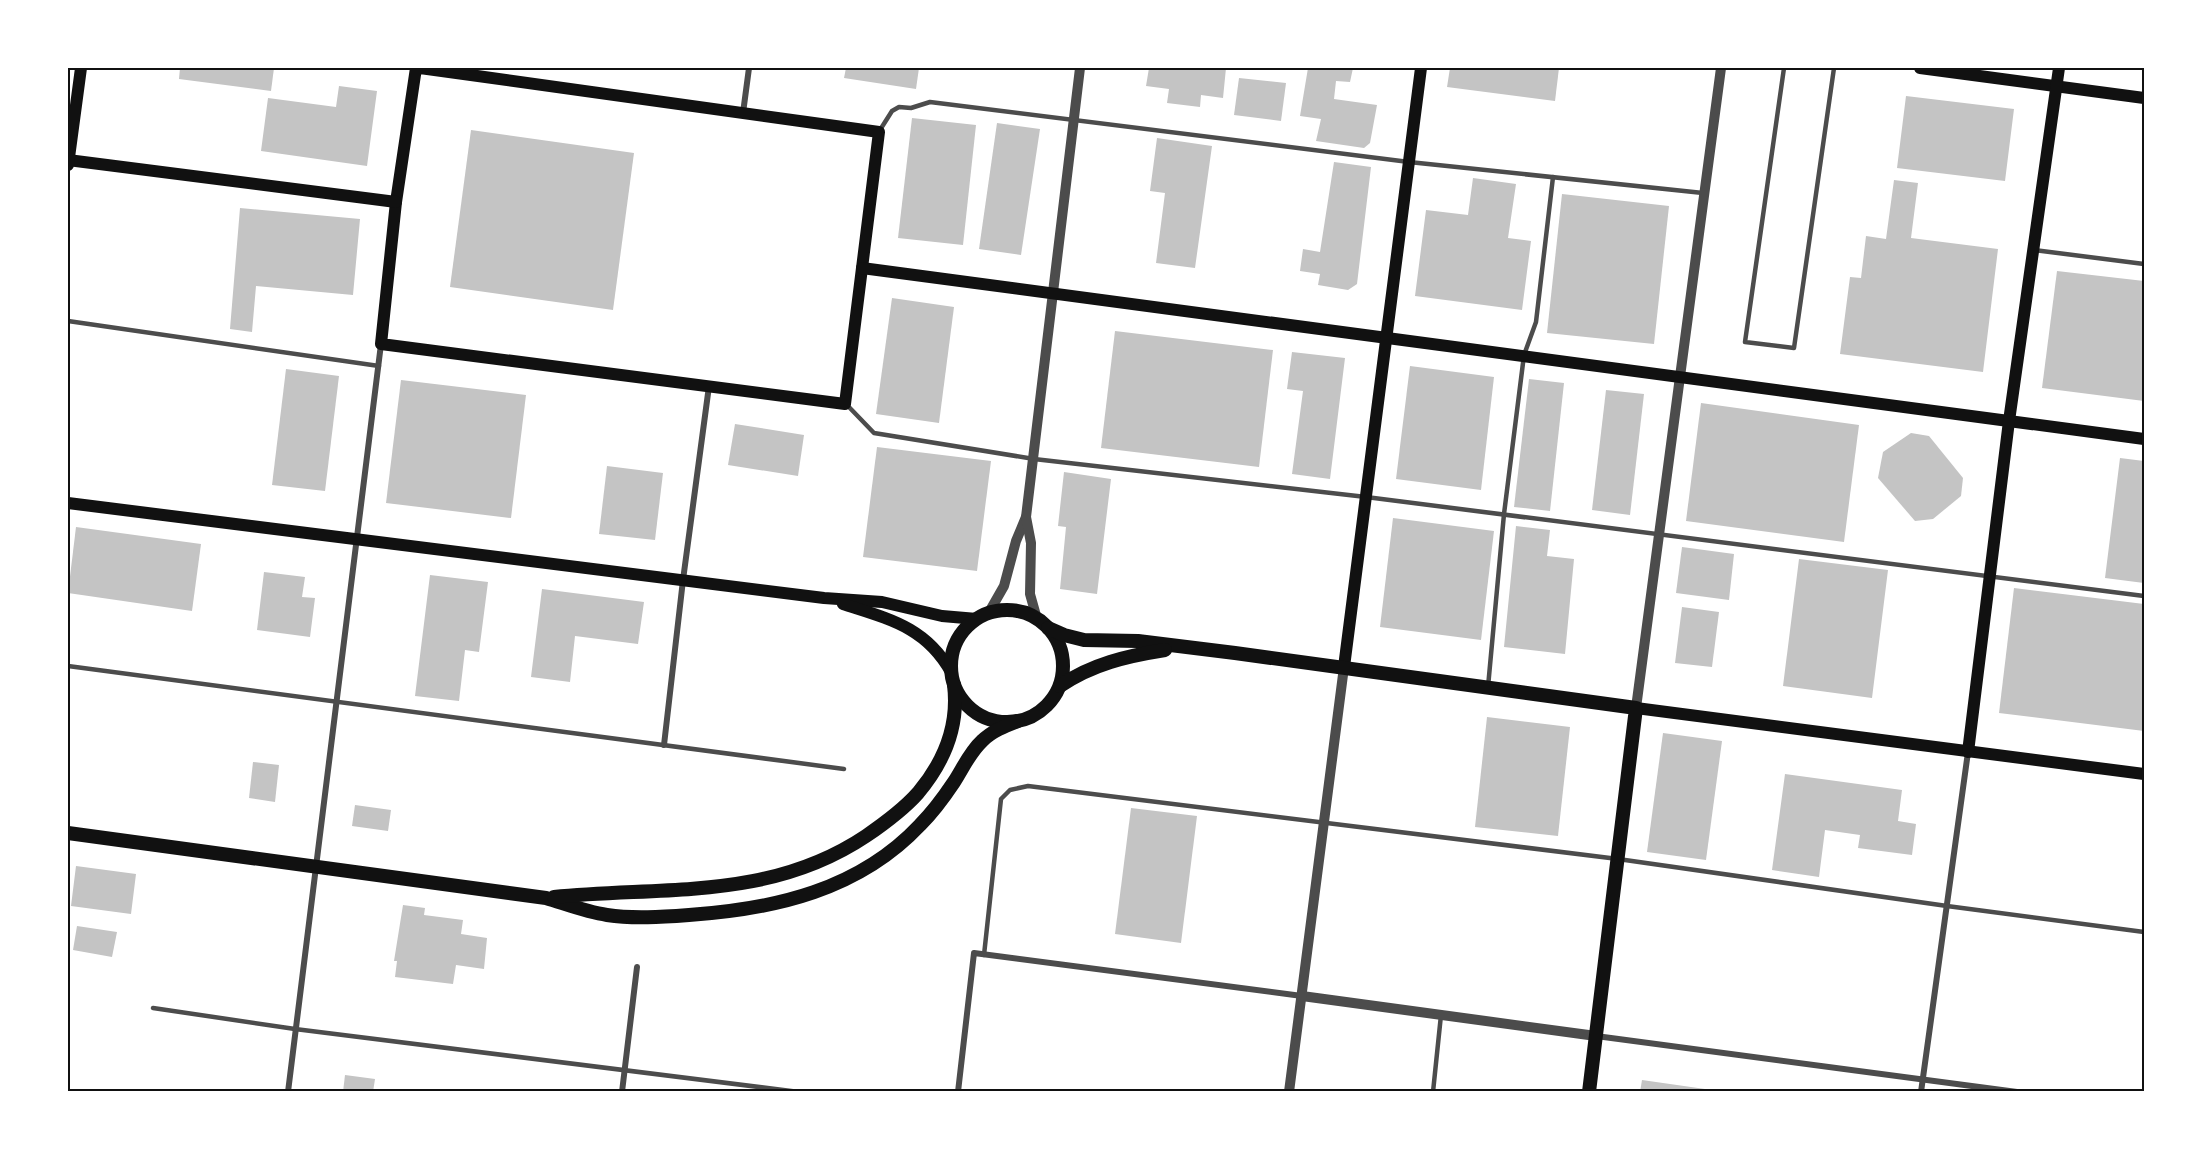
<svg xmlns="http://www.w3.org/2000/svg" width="2212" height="1159" font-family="'Titillium Web',sans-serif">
  <rect width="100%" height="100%" fill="#fff"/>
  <g fill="#c4c4c4">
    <polygon points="180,68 274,68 271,91 179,79"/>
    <polygon points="846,68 919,68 916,89 844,78"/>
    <polygon points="1149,68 1226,68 1223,98 1201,95 1200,107 1167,103 1169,89 1146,86"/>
    <polygon points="1308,68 1353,68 1350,82 1336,81 1334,99 1377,105 1370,143 1364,148 1316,141 1321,119 1300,116"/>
    <polygon points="1450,68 1559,68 1555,101 1447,87"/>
    <polygon points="1239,78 1286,83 1281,121 1234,115"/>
    <polygon points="339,86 377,91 367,166 261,151 268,98 336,107"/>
    <polygon points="1906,96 2014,109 2005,181 1897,168"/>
    <polygon points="912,118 976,125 963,245 898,238"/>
    <polygon points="997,123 1040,129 1021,255 979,249"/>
    <polygon points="471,130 634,153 613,310 450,287"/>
    <polygon points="1157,138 1212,146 1195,268 1156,263 1165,193 1150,191"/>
    <polygon points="1334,162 1371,167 1357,284 1348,290 1318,285 1320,274 1300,271 1303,249 1320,252"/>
    <polygon points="1473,178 1516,184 1508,238 1531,241 1522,310 1415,296 1426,210 1468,215"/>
    <polygon points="1894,180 1918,183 1911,238 1998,249 1983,372 1840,354 1850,277 1861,278 1866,236 1886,239"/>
    <polygon points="1562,194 1669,206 1654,344 1547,333"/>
    <polygon points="240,208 360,219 353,295 256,286 252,332 230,329"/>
    <polygon points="2057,271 2144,281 2144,401 2042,388"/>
    <polygon points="892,298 954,307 939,423 876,414"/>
    <polygon points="1115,331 1273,350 1259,467 1101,448"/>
    <polygon points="1292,352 1345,358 1330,479 1292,474 1303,391 1287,389"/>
    <polygon points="1410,366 1494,377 1481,490 1396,479"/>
    <polygon points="286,369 339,376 325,491 272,485"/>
    <polygon points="1529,379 1564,383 1550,511 1514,507"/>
    <polygon points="401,380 526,395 511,518 386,503"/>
    <polygon points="1606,390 1644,394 1630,515 1592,510"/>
    <polygon points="1701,403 1859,425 1844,542 1686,521"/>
    <polygon points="735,424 804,435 798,476 728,465"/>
    <polygon points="1911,433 1929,436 1963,478 1961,496 1933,519 1915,521 1878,478 1883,452"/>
    <polygon points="877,447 991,461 977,571 863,557"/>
    <polygon points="2120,458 2144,461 2144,583 2105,578"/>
    <polygon points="607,466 663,473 655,540 599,534"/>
    <polygon points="1064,472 1111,479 1097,594 1060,589 1066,527 1058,526"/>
    <polygon points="1393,518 1494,531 1481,640 1380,627"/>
    <polygon points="1516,526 1550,530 1547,556 1574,559 1565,654 1504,647"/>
    <polygon points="76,527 201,544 192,611 68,593"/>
    <polygon points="1682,547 1734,554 1729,600 1676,593"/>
    <polygon points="1799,559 1888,570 1872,698 1783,686"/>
    <polygon points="264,572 305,577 302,597 315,598 310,637 257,630"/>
    <polygon points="430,575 488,582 479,652 465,650 459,701 415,696"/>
    <polygon points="2014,588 2144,604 2144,731 1999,713"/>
    <polygon points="542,589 644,602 638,644 575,636 570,682 531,677"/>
    <polygon points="1682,607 1719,612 1712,667 1675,663"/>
    <polygon points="1487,717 1570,727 1558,836 1475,827"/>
    <polygon points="1663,733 1722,741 1706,860 1647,852"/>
    <polygon points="253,762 279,765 275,802 249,798"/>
    <polygon points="1785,774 1902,790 1898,821 1916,824 1912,855 1858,848 1860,835 1825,830 1819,877 1772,870"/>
    <polygon points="355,805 391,810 388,831 352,826"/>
    <polygon points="1131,808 1197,816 1181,943 1115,934"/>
    <polygon points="76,866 136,874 131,914 71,906"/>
    <polygon points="403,905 425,908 424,915 463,920 461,934 487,938 484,969 456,965 453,984 395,977 397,961 394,961"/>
    <polygon points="77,926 117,932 112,957 73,950"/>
    <polygon points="345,1075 375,1079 373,1092 343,1092"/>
    <polygon points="1642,1080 1712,1090 1712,1092 1640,1092"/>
  </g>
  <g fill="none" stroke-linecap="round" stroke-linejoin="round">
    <g stroke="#4c4c4c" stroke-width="4.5">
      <polyline points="1784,68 1745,342 1794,348 1834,68"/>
      <polyline points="880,130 892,111 899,107 911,108 930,102 1409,162 1703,193"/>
      <polyline points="2034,250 2144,264"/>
      <polyline points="68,321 379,366"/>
      <polyline points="847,405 874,433 1034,459 1366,497 2144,596"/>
      <polyline points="68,666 844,769"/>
      <polyline points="1488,687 1504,514 1524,355 1536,322 1553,177"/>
      <polyline points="984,955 1001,799 1010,790 1028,786 1618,859 1947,906 2144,932"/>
      <polyline points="153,1008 295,1029 799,1092"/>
      <polyline points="1433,1092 1441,1015"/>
    </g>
    <g stroke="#4c4c4c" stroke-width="6">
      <polyline points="743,113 749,68"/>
      <polyline points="664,745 683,580 709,386"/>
      <polyline points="1596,1036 2017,1092"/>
      <polyline points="288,1092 381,344"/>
      <polyline points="622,1092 637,967"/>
      <polyline points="958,1092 974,953 1302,996"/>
      <polyline points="1921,1092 1968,752"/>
    </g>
    <g stroke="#4c4c4c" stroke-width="10">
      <polyline points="988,614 1004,586 1016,541 1026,517"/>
      <polyline points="1037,619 1030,594 1031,543 1026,517 1080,68"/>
      <polyline points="1636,708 1721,68"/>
      <polyline points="1302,996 1596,1036"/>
      <polyline points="1289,1092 1344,667"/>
    </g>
    <g stroke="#111" stroke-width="12">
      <polyline points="416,68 396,202 381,344 845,404 879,132 420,68"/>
      <polyline points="1920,68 2144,98"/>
      <polyline points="68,160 396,202"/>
      <polyline points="68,165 81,68"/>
      <polyline points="862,268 2144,439"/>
      <polyline points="68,503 824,598 882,602 942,616 977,619"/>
      <path d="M843,604C889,619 926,627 951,672"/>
      <polyline points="1344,667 1421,68"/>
      <polyline points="1636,708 2144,774"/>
      <polyline points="1968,752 2009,421 2059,68"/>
    </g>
    <g stroke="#111" stroke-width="14">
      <circle cx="1007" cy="666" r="56"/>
      <polyline points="1048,628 1064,635 1084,640 1138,641 1235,653 1636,708 1589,1092"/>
      <path d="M1060,686C1092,664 1127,656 1165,650"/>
      <path d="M68,833L546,898C566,904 586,912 607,915C633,919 662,917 689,915C775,909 859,890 920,825C933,812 944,797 954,782C963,768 970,752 982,741C992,731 1005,726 1018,721"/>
      <path d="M554,897C663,886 769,901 866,836C885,823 903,810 918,793C944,762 959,725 954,685"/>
    </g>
  </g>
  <rect width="2212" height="1159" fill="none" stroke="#ffffff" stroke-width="138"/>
  <rect x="69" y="69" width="2074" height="1021" fill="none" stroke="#111" stroke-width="2"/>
</svg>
